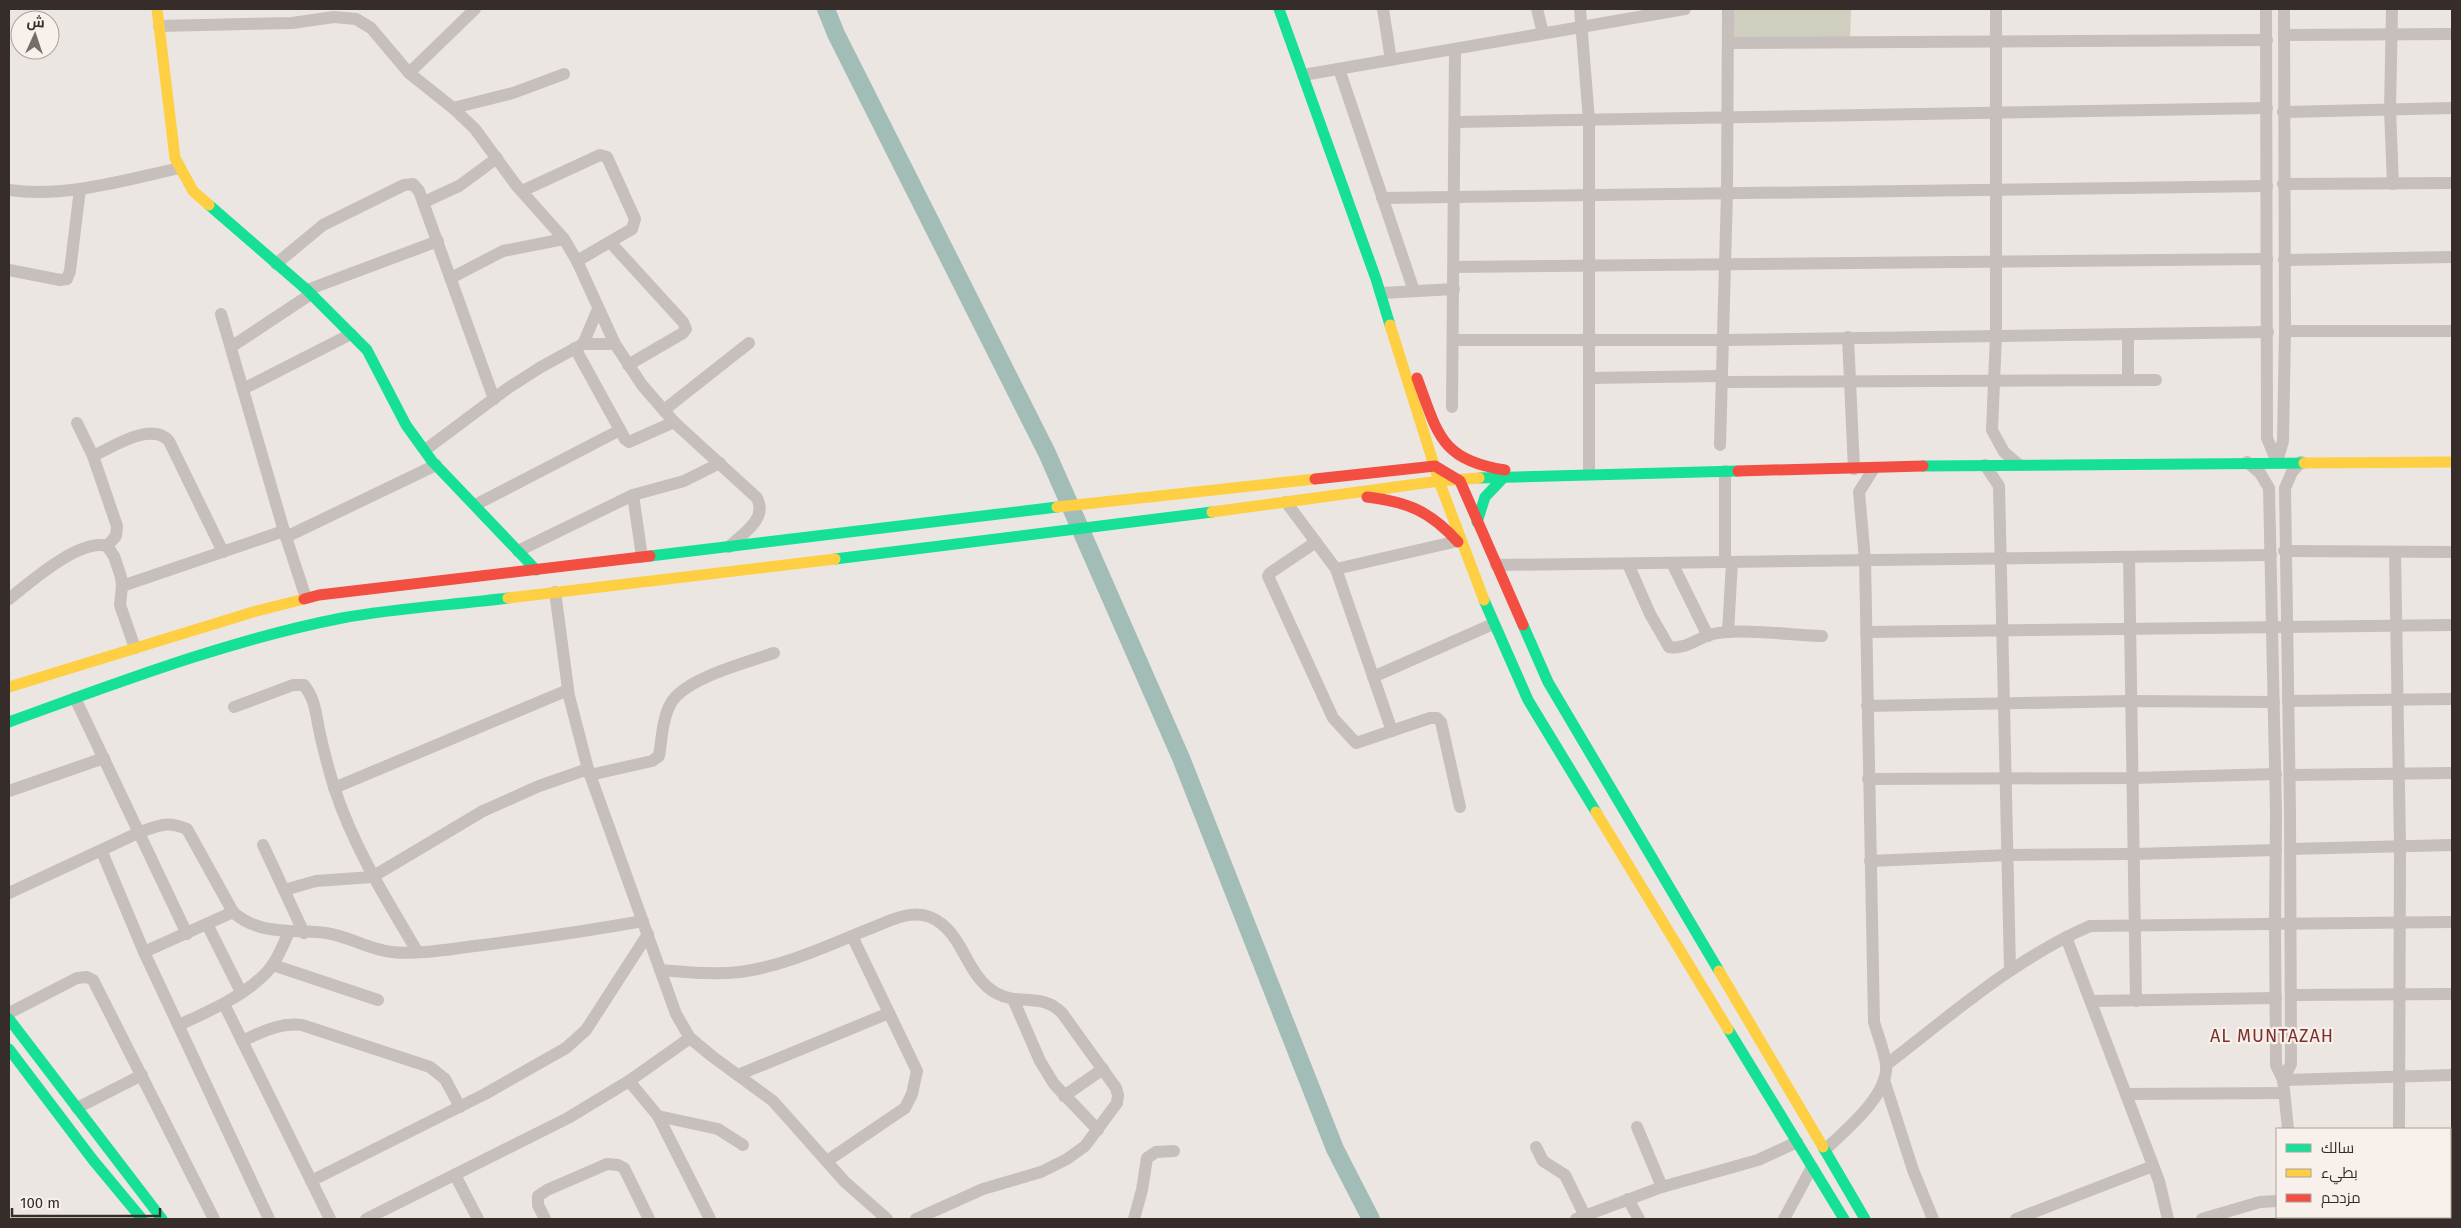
<svg xmlns="http://www.w3.org/2000/svg" width="2461" height="1228" font-family="'Fira Sans',Cairo,sans-serif">
  <rect width="100%" height="100%" fill="#ece6e3"/>
  <polygon fill="#d0cfbf" points="1728,9 1851,9 1850,42 1728,43"/>
  <g fill="none" stroke-linecap="round" stroke-linejoin="round">
    <polyline stroke="#a2bcb7" stroke-width="18" points="826,9 836,34 1047,453 1181,758 1335,1149 1371,1219"/>
    <g stroke="#c6bfbc" stroke-width="12">
      <polyline points="1383,9 1391,60"/>
      <polyline points="1537,9 1543,33"/>
      <polyline points="1580,9 1589,120 1589,474"/>
      <polyline points="1996,9 1996,335 1992,430 2004,452 2019,465"/>
      <polyline points="2266,9 2267,438 2277,462"/>
      <polyline points="2392,9 2390,110 2393,184"/>
      <path d="M159,26L292,23L334,17L356,19L371,28L409,73L453,108L475,129L516,185L564,239L577,261L615,344L642,385L674,422L757,498C768,519 743,533 729,547"/>
      <polyline points="2284,35 2452,34"/>
      <polyline points="1728,43 2267,40"/>
      <polyline points="1339,69 1414,291"/>
      <polyline points="409,73 475,9"/>
      <polyline points="1303,75 1685,9"/>
      <polyline points="453,108 513,93 564,74"/>
      <polyline points="2283,112 2452,108"/>
      <polyline points="1455,122 2267,108"/>
      <polyline points="2283,184 2452,183"/>
      <path d="M9,190C67,198 124,180 180,168"/>
      <polyline points="522,191 600,155 607,157 635,219 632,229 577,261"/>
      <polyline points="1382,198 2267,186"/>
      <polyline points="424,202 459,186 497,158"/>
      <polyline points="610,242 683,322 686,329 683,333 628,365"/>
      <polyline points="2284,260 2452,257"/>
      <polyline points="276,264 323,225 404,185 413,184 419,191 494,399"/>
      <polyline points="1454,267 2267,259"/>
      <polyline points="9,270 60,280 67,279 70,271 80,189"/>
      <polyline points="451,278 503,251 564,239"/>
      <polyline points="307,290 438,241"/>
      <polyline points="1382,293 1454,289"/>
      <polyline points="221,314 284,531 306,598"/>
      <polyline points="2285,331 2452,331"/>
      <polyline points="1848,337 1854,469"/>
      <polyline points="1454,340 1723,340 2268,332"/>
      <polyline points="583,344 598,309"/>
      <polyline points="231,347 311,294"/>
      <polyline points="575,348 625,439 629,442 674,422"/>
      <polyline points="1589,378 1722,376"/>
      <polyline points="2128,380 2128,334"/>
      <polyline points="1722,382 2156,380"/>
      <polyline points="243,389 351,334"/>
      <polyline points="1452,407 1455,49"/>
      <polyline points="664,410 749,343"/>
      <polyline points="77,423 93,456 117,526 116,536 107,546"/>
      <polyline points="1720,445 1727,193 1728,9"/>
      <polyline points="425,450 508,388 541,367 583,344 615,344"/>
      <path d="M93,456C113,447 151,421 169,441L223,552"/>
      <polyline points="2247,462 2260,473 2269,488 2276,812 2275,924 2276,1065 2283,1080 2288,1129"/>
      <polyline points="2277,462 2283,441 2285,331 2284,9"/>
      <polyline points="1985,465 1999,486 2010,970"/>
      <polyline points="1725,471 1725,562"/>
      <polyline points="633,495 642,557"/>
      <polyline points="1286,502 1336,569 1458,541"/>
      <polyline points="475,505 620,430"/>
      <polyline points="286,537 436,465"/>
      <polyline points="1316,542 1270,573 1268,576 1333,718 1356,743 1430,718 1437,718 1441,722 1460,807"/>
      <polyline points="518,551 633,495 684,481 720,463"/>
      <polyline points="2284,551 2452,552"/>
      <polyline points="2395,552 2400,846 2399,1129"/>
      <polyline points="2129,557 2136,1001"/>
      <polyline points="1672,563 1708,636"/>
      <path d="M1628,564L1650,614L1669,647C1685,650 1697,638 1713,634C1740,628 1792,635 1822,636"/>
      <polyline points="1496,565 2271,555"/>
      <polyline points="1336,569 1392,731"/>
      <polyline points="122,586 284,531"/>
      <polyline points="555,592 569,696 588,769 676,1014 690,1038 713,1057 773,1101 845,1182 887,1219"/>
      <path d="M9,599C30,582 80,538 107,546L114,556L121,577L122,586L120,605L135,648"/>
      <polyline points="1728,632 1732,562"/>
      <polyline points="1866,632 2452,625"/>
      <polyline points="1373,677 1493,624"/>
      <polyline points="75,698 187,934"/>
      <polyline points="2288,701 2452,699"/>
      <polyline points="1867,706 2131,701 2274,702"/>
      <path d="M234,707L293,685H304C314,698 315,708 318,724C322,745 328,767 334,787C353,846 386,899 417,951"/>
      <path d="M590,775L652,761L659,756C662,739 662,719 671,703C685,678 748,662 774,653"/>
      <polyline points="2290,775 2452,773"/>
      <polyline points="1868,779 2133,778 2276,774"/>
      <polyline points="334,788 568,690"/>
      <polyline points="9,791 104,758"/>
      <polyline points="263,845 304,933"/>
      <polyline points="2290,849 2452,845"/>
      <polyline points="102,852 144,952 269,1219"/>
      <polyline points="1870,861 2008,855 2133,854 2276,850"/>
      <polyline points="284,890 316,881 372,877 483,811 539,786 588,769"/>
      <path d="M9,893L140,832C160,825 167,821 187,829L233,912C259,936 294,929 326,933C349,936 369,950 392,952C416,955 450,949 475,946C531,939 587,931 643,921"/>
      <polyline points="207,924 241,992"/>
      <polyline points="2066,937 2159,1181 2168,1219"/>
      <polyline points="144,952 233,912"/>
      <polyline points="273,965 378,1000"/>
      <path d="M660,970C687,972 713,975 740,972C785,966 827,946 869,929C887,922 910,909 930,917C964,931 965,976 996,993C1019,1006 1042,992 1062,1013L1116,1088L1118,1095L1117,1103L1085,1146L1067,1159L1041,1172L983,1189L916,1219"/>
      <polyline points="2291,995 2452,994"/>
      <polyline points="1013,999 1040,1061 1054,1084 1098,1130"/>
      <polyline points="2091,1001 2276,998"/>
      <polyline points="224,1004 330,1219"/>
      <polyline points="9,1013 77,978 87,977 93,980 214,1219"/>
      <path d="M179,1025C207,1012 240,998 263,976C276,964 282,947 289,932"/>
      <path d="M242,1041C262,1032 280,1022 302,1025L430,1067L445,1079L460,1107"/>
      <path d="M1886,1065C1951,1015 2014,959 2090,926L2452,922"/>
      <polyline points="738,1075 889,1013"/>
      <polyline points="1884,1080 1913,1170 1933,1219"/>
      <polyline points="2283,1080 2291,1064 2290,812 2285,488 2292,472 2301,462"/>
      <polyline points="2283,1080 2452,1075"/>
      <polyline points="629,1081 658,1116 710,1219"/>
      <polyline points="2126,1094 2284,1093"/>
      <polyline points="1064,1096 1103,1069"/>
      <polyline points="77,1108 142,1075"/>
      <polyline points="658,1116 718,1129 743,1145"/>
      <polyline points="1637,1127 1662,1187"/>
      <polyline points="2450,1146 2451,1146"/>
      <polyline points="1536,1147 1543,1161 1565,1175 1585,1216"/>
      <path d="M1825,1150C1844,1131 1890,1095 1886,1064C1884,1050 1878,1036 1874,1022L1865,560L1859,492L1874,468"/>
      <polyline points="827,1161 905,1108 912,1094 917,1071 852,936"/>
      <polyline points="455,1175 478,1219"/>
      <polyline points="311,1181 485,1094 566,1048 586,1030 648,934"/>
      <polyline points="1628,1199 1639,1219"/>
      <polyline points="366,1219 568,1118 629,1081 690,1038"/>
      <polyline points="545,1219 538,1205 538,1196 547,1190 607,1164 618,1165 624,1168 649,1219"/>
      <polyline points="1134,1219 1142,1190 1147,1158 1156,1152 1174,1151"/>
      <polyline points="1576,1219 1662,1187 1758,1160 1797,1142"/>
      <polyline points="1784,1219 1812,1167"/>
      <polyline points="2016,1219 2153,1166"/>
      <polyline points="2202,1219 2260,1202 2277,1201"/>
      <polyline points="2297,1219 2297,1217"/>
      <polyline points="2448,1219 2448,1217"/>
    </g>
    <g stroke="#16e098" stroke-width="11">
      <polyline points="1279,9 1376,279 1390,325"/>
      <polyline points="209,205 307,290 367,350 406,425 432,461 536,570"/>
      <polyline points="1923,466 2304,463"/>
      <polyline points="1479,478 1738,471"/>
      <polyline points="1477,522 1485,497 1505,476"/>
      <polyline points="650,556 1057,507"/>
      <polyline points="835,559 1212,512"/>
      <polyline points="1484,600 1528,700 1596,812"/>
      <polyline points="1523,625 1548,682 1719,971"/>
      <path d="M9,722C117,683 229,640 342,618C396,608 453,605 508,598"/>
      <polyline points="9,1019 162,1219"/>
      <polyline points="1728,1029 1844,1219"/>
      <polyline points="9,1049 93,1160 142,1219"/>
      <polyline points="1823,1147 1865,1219"/>
    </g>
    <g stroke="#ffcf43" stroke-width="11">
      <polyline points="157,9 175,158 193,191 209,205"/>
      <polyline points="1390,325 1439,481 1484,600"/>
      <polyline points="2304,463 2452,462"/>
      <polyline points="1057,507 1315,479"/>
      <polyline points="1212,512 1439,481 1479,478"/>
      <polyline points="508,598 835,559"/>
      <polyline points="9,687 253,612 304,599"/>
      <polyline points="1596,812 1728,1029"/>
      <polyline points="1719,971 1823,1147"/>
    </g>
    <g stroke="#f24e42" stroke-width="11">
      <path d="M1417,378C1438,434 1440,460 1505,470"/>
      <polyline points="1738,471 1923,466"/>
      <polyline points="1315,479 1435,466 1460,481 1523,625"/>
      <path d="M1367,497C1408,502 1430,511 1458,542"/>
      <polyline points="304,599 319,595 650,556"/>
    </g>
  </g>
  <g text-anchor="middle" dominant-baseline="central" stroke-width="4.5" stroke-linejoin="round" paint-order="stroke">
    <g font-size="18" letter-spacing="1" fill="#7b322d" stroke="#f8f0eb">
      <text x="2272" y="1036">AL MUNTAZAH</text>
    </g>
  </g>
  <rect width="2461" height="1228" fill="none" stroke="#362c2a" stroke-width="20"/>
  <rect x="2276" y="1128" width="175" height="90" fill="#f8f0eb" stroke="#aaa29e"/>
  <rect x="2286" y="1144" width="25" height="8" fill="#16e098" stroke="#aaa29e"/>
  <text x="2321" y="1153" font-size="15" fill="#362c2a">سالك</text>
  <rect x="2286" y="1169" width="25" height="8" fill="#ffcf43" stroke="#aaa29e"/>
  <text x="2321" y="1178" font-size="15" fill="#362c2a">بطيء</text>
  <rect x="2286" y="1194" width="25" height="8" fill="#f24e42" stroke="#aaa29e"/>
  <text x="2321" y="1203" font-size="15" fill="#362c2a">مزدحم</text>
  <g transform="translate(35 35) rotate(3)"><circle r="24" fill="#f8f0eb" stroke="#aaa29e"/>
  <path d="M0-4L9 19L0 12L-9 19Z" fill="#766d6b"/>
  <text y="-8" font-size="14" font-weight="bold" text-anchor="middle" fill="#362c2a">ش</text>
  </g>
  <path d="M12 1208v8h148v-8" fill="none" stroke="#362c2a" stroke-width="2.5"/>
  <text x="20" y="1208" font-size="15" fill="#362c2a" stroke="#f8f0eb" stroke-width="4" paint-order="stroke">100 m</text>
</svg>
